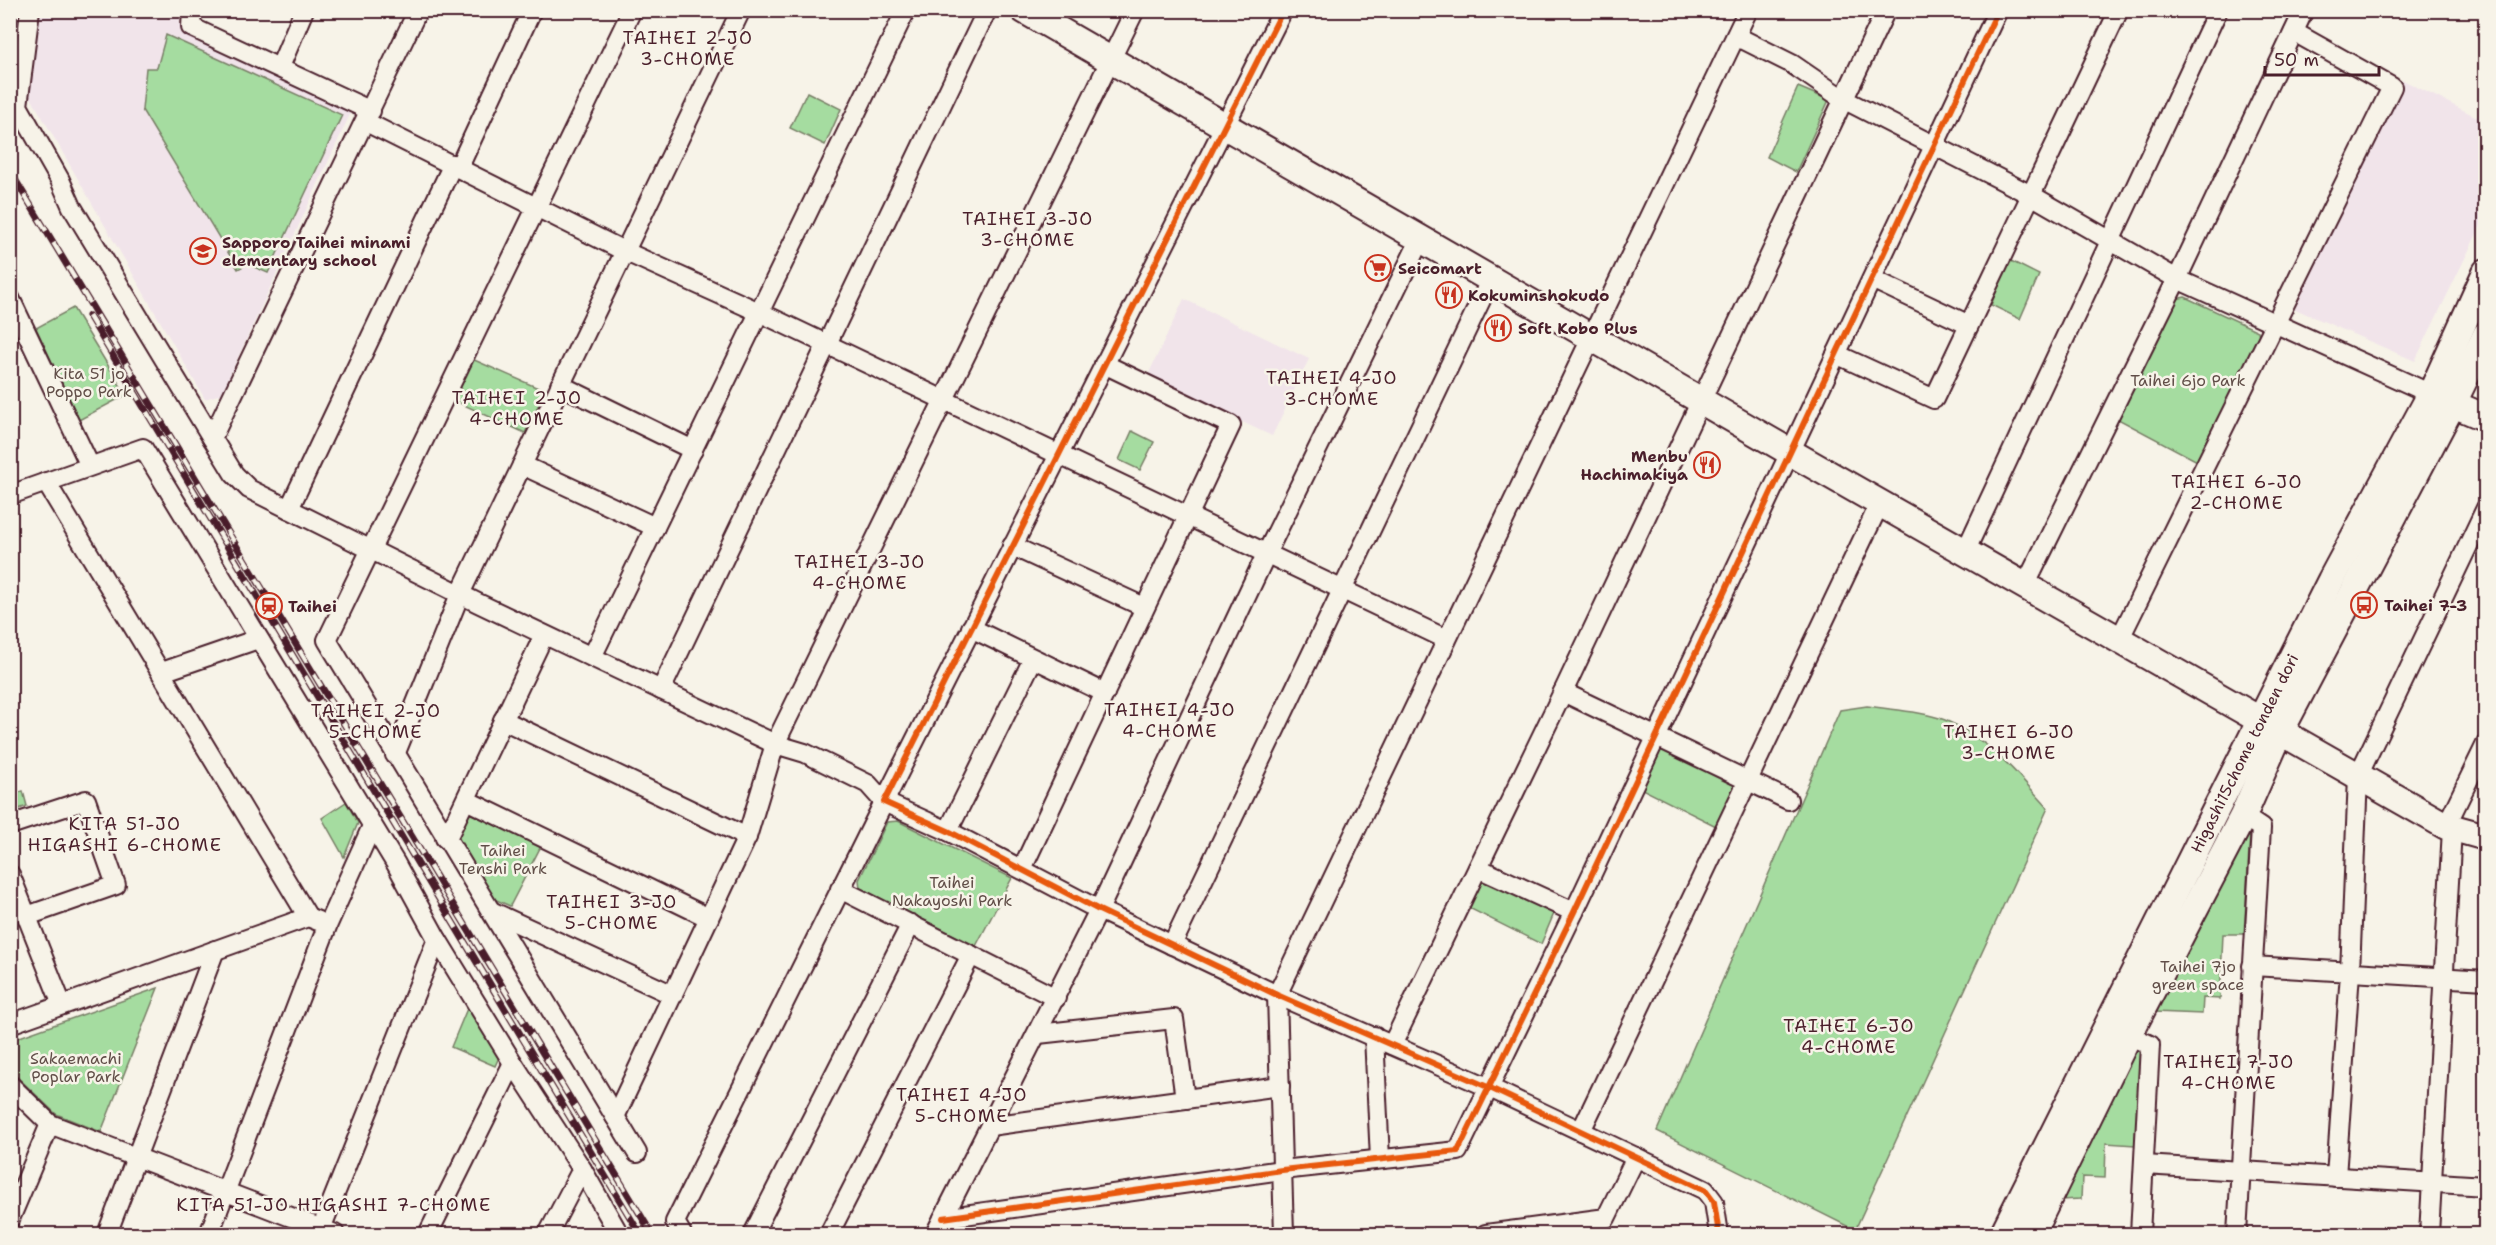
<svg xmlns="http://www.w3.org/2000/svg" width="2496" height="1245" font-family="'Shantell Sans',sans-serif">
  <rect width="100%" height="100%" fill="#f7f3e8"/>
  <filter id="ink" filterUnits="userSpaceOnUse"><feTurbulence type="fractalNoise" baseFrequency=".0167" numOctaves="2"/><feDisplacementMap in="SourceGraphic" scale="12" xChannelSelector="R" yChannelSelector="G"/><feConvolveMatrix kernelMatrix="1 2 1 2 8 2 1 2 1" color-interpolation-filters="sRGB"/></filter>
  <g filter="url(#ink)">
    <g fill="#f1e4ea">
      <polygon points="180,10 180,28 353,108 221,394 205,399 30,96 40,11"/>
      <polygon points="2403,80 2485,121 2485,217 2415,361 2295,309"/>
      <polygon points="1184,299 1309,359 1272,436 1147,377"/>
    </g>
    <g fill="#a5dca0" stroke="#787e66" stroke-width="1.5">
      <polygon points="166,35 342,115 268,273 247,264 238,269 142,110 146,68 157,68"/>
      <polygon points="1798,87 1829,100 1796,172 1767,157"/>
      <polygon points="807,92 841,109 825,145 790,128"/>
      <polygon points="2009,260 2039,275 2020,319 1991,305"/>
      <polygon points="2185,297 2258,331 2259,337 2199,462 2118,419 2176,299"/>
      <polygon points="73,308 126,395 79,420 36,328"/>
      <polygon points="472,359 545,391 525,433 453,400"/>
      <polygon points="1132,431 1154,442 1140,470 1119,460"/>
      <path d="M1867,706C1892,710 1922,711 1945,720C1988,738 2018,774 2048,808L1855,1230L1657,1131L1840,710Z"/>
      <polygon points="1657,737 1747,782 1724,830 1634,785"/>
      <polygon points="23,791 27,806 11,812 11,795"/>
      <polygon points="346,802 358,823 344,857 322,818"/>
      <polygon points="468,814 473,814 541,846 510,906 494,899 461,845 457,834"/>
      <polygon points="898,821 1012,878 976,946 860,888 859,880 887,822"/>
      <polygon points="2243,831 2250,833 2244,934 2223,934 2220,999 2203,998 2202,1014 2155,1012"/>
      <polygon points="1484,877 1555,911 1541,944 1469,908"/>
      <polygon points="158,988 101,1132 56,1114 11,1071 11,1040"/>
      <polygon points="471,999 501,1053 495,1066 451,1047"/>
      <polygon points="2134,1048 2140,1049 2135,1145 2106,1143 2105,1178 2082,1177 2081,1199 2060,1200"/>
    </g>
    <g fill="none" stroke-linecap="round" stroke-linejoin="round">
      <defs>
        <g id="street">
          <polyline points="30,10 18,106 60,180 72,207 212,438"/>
          <polyline points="192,10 191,27 371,111"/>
          <polyline points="418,10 212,438 234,474 249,489 478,603 775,744 805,753 868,784 884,802 675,1222 682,1234"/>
          <polyline points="632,10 327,640 637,1153"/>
          <polyline points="1283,10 884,802 948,831 1099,910 1277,995 1490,1088 1705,1190 1714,1202 1719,1234"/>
          <polyline points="1736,36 1792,64 1843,99 2031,195 2177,279 2431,394"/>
          <polyline points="280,67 304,10"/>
          <polyline points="366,122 624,251 759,312 1446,639"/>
          <polyline points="459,167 532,10"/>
          <polyline points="1872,279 1969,325"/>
          <polyline points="10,298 90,466"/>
          <polyline points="1836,354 1934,399 2119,10"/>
          <polyline points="560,385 693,450"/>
          <polyline points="522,465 655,527"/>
          <polyline points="46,482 308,917"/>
          <polyline points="10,495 143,448 396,864 437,939 513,1063 582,1169 619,1234"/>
          <polyline points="289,509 453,164"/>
          <polyline points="1012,546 1144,607"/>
          <polyline points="1965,552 2218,10"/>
          <polyline points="2025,586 2177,279 2304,10"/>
          <polyline points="971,628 1105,693"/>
          <polyline points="2119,640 2392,87 2294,32"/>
          <polyline points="592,657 906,10"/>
          <polyline points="162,672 258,639"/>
          <polyline points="661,690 987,10"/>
          <polyline points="1563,692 1788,800"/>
          <polyline points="503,720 747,837"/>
          <polyline points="395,755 460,594 741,10"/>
          <polyline points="466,800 709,918"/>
          <polyline points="10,825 86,800 116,885 27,916"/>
          <polyline points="2446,826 2486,744"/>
          <polyline points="948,831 1033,659"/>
          <polyline points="445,838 450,832 544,635"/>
          <polyline points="1478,868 1574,912"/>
          <polyline points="1022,869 1231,425 1104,364"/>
          <polyline points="10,874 62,1005"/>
          <polyline points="840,889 1056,998"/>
          <polyline points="491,911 673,995"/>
          <polyline points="1172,945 1491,279"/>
          <polyline points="2252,966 2486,980"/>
          <polyline points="10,1024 308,917 318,921"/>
          <polyline points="1038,1034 1174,1019 1185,1099"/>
          <polyline points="2129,1035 2150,1045 2140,1234"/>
          <polyline points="1374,1036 1380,1159"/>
          <polyline points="1392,1045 1563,692 1886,10"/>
          <polyline points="10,1085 50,1124 335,1234"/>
          <polyline points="615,1117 747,837 775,744 1135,10"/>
          <polyline points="990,1126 1280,1086"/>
          <polyline points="1581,1131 1880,503"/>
          <polyline points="2144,1165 2486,1186"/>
          <polyline points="2336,1177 2350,972 2358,776 2486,508"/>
          <polyline points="943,1218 1282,1170 1458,1151 1574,912 1998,10"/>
          <polyline points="10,1219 50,1124"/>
          <polyline points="321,1229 437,939"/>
          <polyline points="107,1234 215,950"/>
          <polyline points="209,1234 328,924 372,826"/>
          <polyline points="428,1234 513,1063"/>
          <polyline points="548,1234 582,1169"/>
          <polyline points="753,1234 911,924"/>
          <polyline points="829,1234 971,955"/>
          <polyline points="935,1234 1099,910 1270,546 1421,238"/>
          <polyline points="1284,1234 1277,995 1748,10"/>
          <polyline points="1486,1234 1606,1218 1636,1157"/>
          <polyline points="2237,1234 2261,828 2243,816"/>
          <polyline points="2429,1234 2452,829"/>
        </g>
        <g id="secondary">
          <polyline points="1024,10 1790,452 2446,826 2486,837"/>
          <polyline points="2437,397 2486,418"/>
          <path id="s1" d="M2003,1234L2331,580L2431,394L2486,272"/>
          <polyline points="2031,1234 2125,1042 2243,816 2280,732 2452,405 2486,335"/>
        </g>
      </defs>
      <use href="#street" stroke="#4a1f2b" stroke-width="22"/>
      <use href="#secondary" stroke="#4a1f2b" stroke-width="30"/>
      <use href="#street" stroke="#f7f3e8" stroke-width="18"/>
      <use href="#secondary" stroke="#f7f3e8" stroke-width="26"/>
      <defs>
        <g id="rail">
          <polyline points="10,171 652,1234"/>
          <polyline points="89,316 640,1234"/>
        </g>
      </defs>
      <use href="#rail" stroke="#4a1f2b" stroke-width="7"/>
      <use href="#rail" stroke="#f7f3e8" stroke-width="4.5" stroke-dasharray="14" stroke-linecap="butt"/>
      <defs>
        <g id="cycleway">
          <polyline points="1283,10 884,802 948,831 1099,910 1277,995 1490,1088 1705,1190 1714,1202 1719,1234"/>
          <polyline points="943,1218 1282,1170 1458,1151 1574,912 1998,10"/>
        </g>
      </defs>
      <use href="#cycleway" stroke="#f7f3e8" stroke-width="10"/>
      <use href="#cycleway" stroke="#e8590c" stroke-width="6"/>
    </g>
  </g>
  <defs>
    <symbol id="school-ring" viewBox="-11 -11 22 22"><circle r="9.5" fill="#f7f3e8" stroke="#c8321e" stroke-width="1.5"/><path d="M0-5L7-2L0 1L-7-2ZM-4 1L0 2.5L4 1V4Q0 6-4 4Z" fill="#c8321e"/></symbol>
    <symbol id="supermarket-ring" viewBox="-11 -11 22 22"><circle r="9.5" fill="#f7f3e8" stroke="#c8321e" stroke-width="1.5"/><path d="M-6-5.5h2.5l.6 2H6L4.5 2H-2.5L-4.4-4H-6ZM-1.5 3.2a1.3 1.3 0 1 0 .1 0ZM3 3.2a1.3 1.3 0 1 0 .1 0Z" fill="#c8321e"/></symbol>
    <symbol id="restaurant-ring" viewBox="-11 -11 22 22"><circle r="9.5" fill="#f7f3e8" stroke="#c8321e" stroke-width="1.5"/><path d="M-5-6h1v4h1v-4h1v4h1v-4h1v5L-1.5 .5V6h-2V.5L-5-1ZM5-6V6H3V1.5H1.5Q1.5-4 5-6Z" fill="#c8321e"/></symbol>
    <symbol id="bus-ring" viewBox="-11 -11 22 22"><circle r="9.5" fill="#f7f3e8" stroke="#c8321e" stroke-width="1.5"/><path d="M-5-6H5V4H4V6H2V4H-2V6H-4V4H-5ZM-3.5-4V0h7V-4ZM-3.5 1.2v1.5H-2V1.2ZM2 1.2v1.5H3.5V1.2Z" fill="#c8321e"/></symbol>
    <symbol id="station-ring" viewBox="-11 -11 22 22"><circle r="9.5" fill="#f7f3e8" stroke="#c8321e" stroke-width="1.5"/><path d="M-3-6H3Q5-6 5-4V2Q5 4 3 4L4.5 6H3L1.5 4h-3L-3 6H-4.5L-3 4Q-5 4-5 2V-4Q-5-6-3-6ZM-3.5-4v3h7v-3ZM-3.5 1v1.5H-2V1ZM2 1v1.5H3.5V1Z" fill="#c8321e"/></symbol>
  </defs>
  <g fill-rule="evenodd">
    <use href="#school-ring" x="188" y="236" width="30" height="30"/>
    <use href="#supermarket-ring" x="1363" y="253" width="30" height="30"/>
    <use href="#restaurant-ring" x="1434" y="280" width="30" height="30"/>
    <use href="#restaurant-ring" x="1483" y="313" width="30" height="30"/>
    <use href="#restaurant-ring" x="1692" y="450" width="30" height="30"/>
    <use href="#bus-ring" x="2349" y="590" width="30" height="30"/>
    <use href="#station-ring" x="254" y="591" width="30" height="30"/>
  </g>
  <g text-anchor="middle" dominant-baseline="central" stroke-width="5" stroke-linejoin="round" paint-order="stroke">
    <g font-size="16" font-weight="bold" fill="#4a1f2b" stroke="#f7f3e8" text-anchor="start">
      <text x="222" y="242">Sapporo Taihei minami<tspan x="222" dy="18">elementary school</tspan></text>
      <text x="1398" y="268">Seicomart</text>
      <text x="1468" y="295">Kokuminshokudo</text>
      <text x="1518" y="328">Soft Kobo Plus</text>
      <text x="1688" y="456" text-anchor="end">Menbu<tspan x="1688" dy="18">Hachimakiya</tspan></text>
      <text x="2384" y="605">Taihei 7-3</text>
      <text x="288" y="606">Taihei</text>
    </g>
    <g font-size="16" fill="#614e48" stroke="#f7f3e8">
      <text x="89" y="373">Kita 51 jo<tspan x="89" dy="18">Poppo Park</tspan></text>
      <text x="2188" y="380">Taihei 6jo Park</text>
      <text x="503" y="850">Taihei<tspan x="503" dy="18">Tenshi Park</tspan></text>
      <text x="952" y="882">Taihei<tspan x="952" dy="18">Nakayoshi Park</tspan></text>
      <text x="2198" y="966">Taihei 7jo<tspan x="2198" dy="18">green space</tspan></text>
      <text x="76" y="1058">Sakaemachi<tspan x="76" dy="18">Poplar Park</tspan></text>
    </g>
    <g font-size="16" fill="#4a1f2b" stroke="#f7f3e8">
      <text stroke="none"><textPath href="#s1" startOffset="538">Higashi15chome tonden dori</textPath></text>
    </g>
    <g font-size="18" letter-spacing="1.5" fill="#4a1f2b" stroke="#f7f3e8">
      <text x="688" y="38">TAIHEI 2-JO<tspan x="688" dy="21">3-CHOME</tspan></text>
      <text x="1028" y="219">TAIHEI 3-JO<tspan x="1028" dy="21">3-CHOME</tspan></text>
      <text x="1332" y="378">TAIHEI 4-JO<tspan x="1332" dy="21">3-CHOME</tspan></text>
      <text x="517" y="398">TAIHEI 2-JO<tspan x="517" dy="21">4-CHOME</tspan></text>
      <text x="2237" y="482">TAIHEI 6-JO<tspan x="2237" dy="21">2-CHOME</tspan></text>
      <text x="860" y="562">TAIHEI 3-JO<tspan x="860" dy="21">4-CHOME</tspan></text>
      <text x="1170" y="710">TAIHEI 4-JO<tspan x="1170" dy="21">4-CHOME</tspan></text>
      <text x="376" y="711">TAIHEI 2-JO<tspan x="376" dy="21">5-CHOME</tspan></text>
      <text x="2009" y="732">TAIHEI 6-JO<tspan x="2009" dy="21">3-CHOME</tspan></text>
      <text x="125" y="824">KITA 51-JO<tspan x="125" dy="21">HIGASHI 6-CHOME</tspan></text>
      <text x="612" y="902">TAIHEI 3-JO<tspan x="612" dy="21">5-CHOME</tspan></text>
      <text x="1849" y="1026">TAIHEI 6-JO<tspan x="1849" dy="21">4-CHOME</tspan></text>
      <text x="2229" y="1062">TAIHEI 7-JO<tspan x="2229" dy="21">4-CHOME</tspan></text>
      <text x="962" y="1095">TAIHEI 4-JO<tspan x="962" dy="21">5-CHOME</tspan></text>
      <text x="334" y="1205">KITA 51-JO HIGASHI 7-CHOME</text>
    </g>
  </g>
  <rect width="2496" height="1245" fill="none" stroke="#f7f3e8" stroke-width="36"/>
  <rect x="18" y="18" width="2460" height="1209" fill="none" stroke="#4a1f2b" stroke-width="2" filter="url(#ink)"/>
  <path d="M2265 66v9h114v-9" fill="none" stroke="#4a1f2b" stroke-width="3"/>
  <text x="2274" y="66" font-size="18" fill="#4a1f2b" stroke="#f7f3e8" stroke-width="4.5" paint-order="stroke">50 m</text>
</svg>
